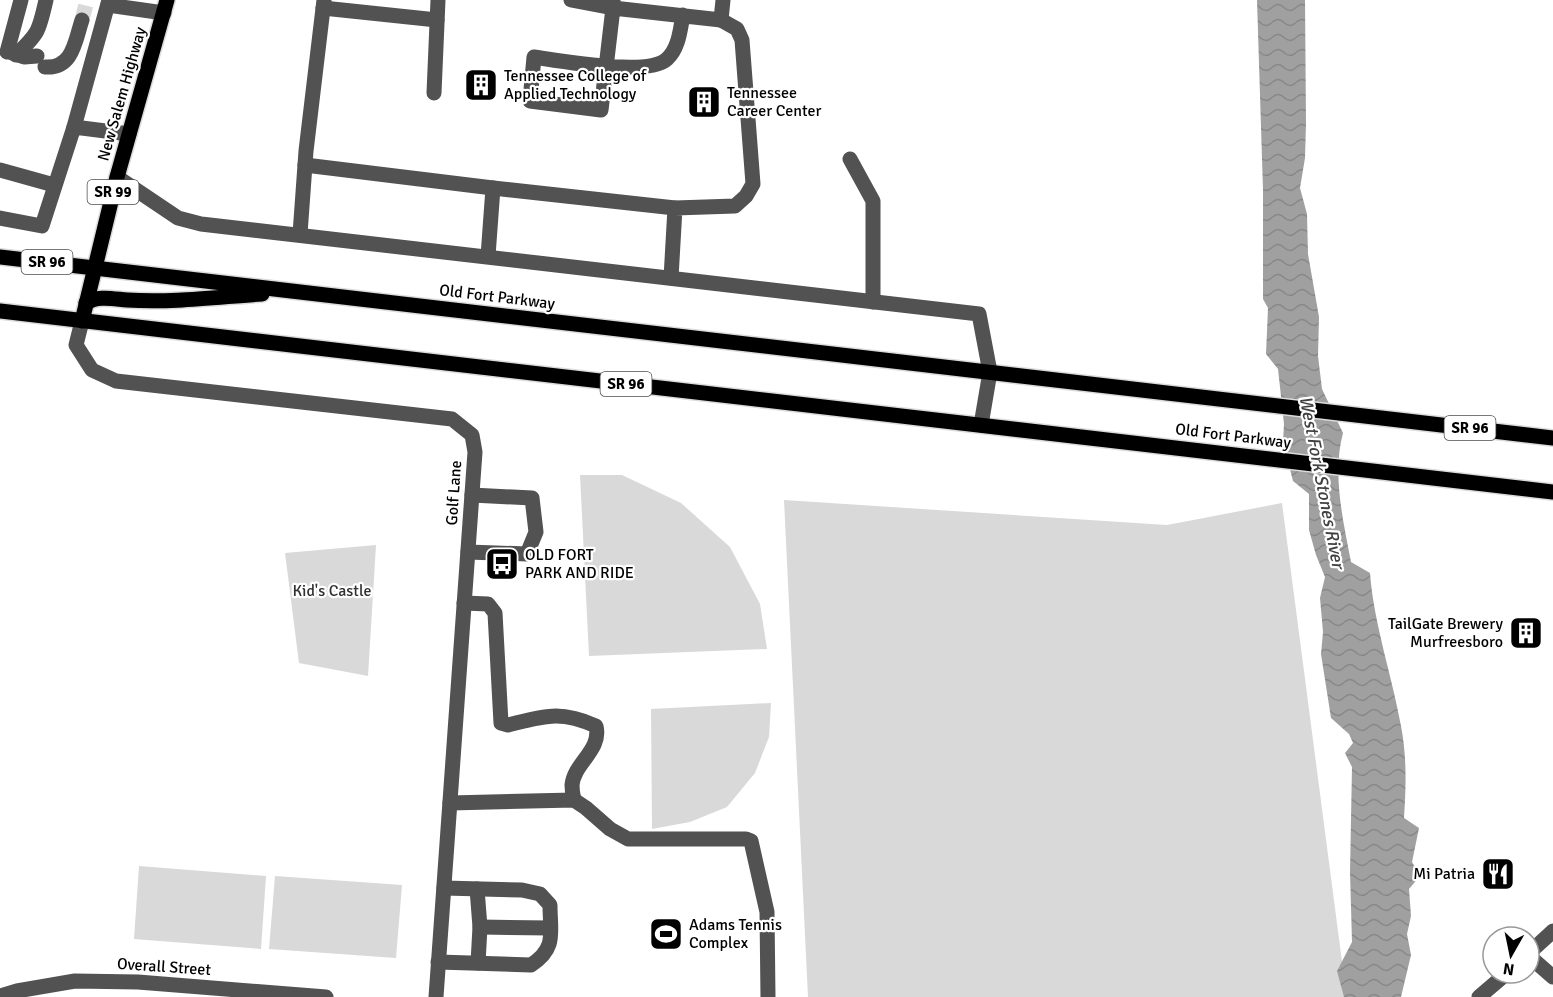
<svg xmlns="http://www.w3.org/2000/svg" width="1553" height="997" font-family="Signika,sans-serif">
  <defs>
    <pattern id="water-waves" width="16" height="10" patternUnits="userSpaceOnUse" patternTransform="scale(1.5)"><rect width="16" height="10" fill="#a0a0a0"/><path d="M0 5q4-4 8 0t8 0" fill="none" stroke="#888"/></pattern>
  </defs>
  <rect width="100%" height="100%" fill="#fff"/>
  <g fill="#d9d9d9">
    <polygon points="580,475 622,475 681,503 730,547 760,604 767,649 589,656"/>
    <polygon points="784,500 1167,525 1282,503 1344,977 1350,997 808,997"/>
    <polygon points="376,545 368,676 299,663 285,553"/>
    <polygon points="771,703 769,737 755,773 727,807 690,822 652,829 651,709"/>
    <polygon points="139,866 266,876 261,949 134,939"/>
    <polygon points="275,876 402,885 396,958 269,949"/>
  </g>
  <path fill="url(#water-waves)" d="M1257,0H1305L1306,123L1305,158L1300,188L1307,214L1308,254L1319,317L1318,356L1322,389L1343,433C1332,474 1343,520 1351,562L1370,573C1374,625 1392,675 1401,726C1407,757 1406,787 1404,818L1419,828L1412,862L1420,876L1409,889L1411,916L1407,934L1411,955L1401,997H1344L1337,971L1352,942L1350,872L1352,767L1345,753L1353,743L1349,734L1331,718L1321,654L1323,632L1320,598L1325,577L1316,555L1309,530V494L1293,481L1283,442L1284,424L1278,369L1266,354L1268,308L1263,299V190Z"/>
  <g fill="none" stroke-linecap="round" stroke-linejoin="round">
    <polyline stroke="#d9d9d9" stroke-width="15" stroke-dasharray="15 8" stroke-linecap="butt" points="82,20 87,0"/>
    <defs>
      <g id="major">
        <polyline points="0,257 1553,438"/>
        <path d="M86,303C98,295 114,299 127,300C172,303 217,297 262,294"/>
        <polyline points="0,311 1553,492"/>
        <polyline points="82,321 117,177 167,0"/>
      </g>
    </defs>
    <use href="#major" stroke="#dbdbdb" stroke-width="18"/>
    <g stroke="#525252" stroke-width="15">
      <polyline points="571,0 613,8 613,0"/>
      <polyline points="108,5 164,13"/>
      <polyline points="323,8 437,20"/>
      <path d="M683,15C680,30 679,48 667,59C648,77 561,61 534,57L530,101L601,110L613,8L721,20"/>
      <polyline points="7,52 21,0"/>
      <polyline points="12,53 24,57 37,56"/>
      <path d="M16,55C39,33 39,31 46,0"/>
      <path d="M45,67C73,69 75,41 82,20"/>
      <polyline points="434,93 438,0"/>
      <polyline points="74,127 109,0"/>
      <polyline points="850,159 873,201 873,302"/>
      <polyline points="305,165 493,188 488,256"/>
      <polyline points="0,170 54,185"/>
      <polyline points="117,177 178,218 201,224 979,314 990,372 981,425"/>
      <polyline points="493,188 675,208"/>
      <polyline points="0,218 42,226 74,127 129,134"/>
      <polyline points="300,234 306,151 324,0"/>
      <polyline points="671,278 675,208 735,206 746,196 753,184 742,40 737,29 721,20 723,0"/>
      <polyline points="82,321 76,345 92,370 116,381 452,419 472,435 475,452 436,997"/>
      <polyline points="468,552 527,554 536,532 532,498 472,495"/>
      <path d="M464,603L488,604L495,613L501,723L508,725C545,716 560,710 596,726C602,750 574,763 572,785C572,790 573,796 574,800"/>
      <polyline points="450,803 574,800 586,808 610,829 628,839 746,839 751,841 767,912 768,997"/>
      <polyline points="477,889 480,927 478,963"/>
      <polyline points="480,927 550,928"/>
      <polyline points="1529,953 1553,931"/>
      <polyline points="1529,956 1553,977"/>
      <path d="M438,962L531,965C557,948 550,933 550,905L540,894L522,890L444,888"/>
      <polyline points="0,996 17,991 75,981 138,982 326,997"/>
      <polyline points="1479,997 1507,973"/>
    </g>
    <use href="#major" stroke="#000" stroke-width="15"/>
  </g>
  <defs>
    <symbol id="building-square" viewBox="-11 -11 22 22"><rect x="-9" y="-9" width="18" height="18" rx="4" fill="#000" stroke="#fff"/><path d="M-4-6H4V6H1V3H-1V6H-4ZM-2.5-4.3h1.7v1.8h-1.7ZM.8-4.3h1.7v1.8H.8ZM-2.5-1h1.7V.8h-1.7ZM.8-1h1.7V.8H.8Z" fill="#fff"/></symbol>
    <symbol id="bus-square" viewBox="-11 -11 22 22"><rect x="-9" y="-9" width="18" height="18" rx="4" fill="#000" stroke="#fff"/><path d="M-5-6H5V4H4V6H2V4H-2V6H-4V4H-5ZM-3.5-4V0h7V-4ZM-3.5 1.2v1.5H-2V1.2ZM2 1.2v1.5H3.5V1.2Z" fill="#fff"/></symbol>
    <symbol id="restaurant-square" viewBox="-11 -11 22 22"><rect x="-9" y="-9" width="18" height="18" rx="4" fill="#000" stroke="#fff"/><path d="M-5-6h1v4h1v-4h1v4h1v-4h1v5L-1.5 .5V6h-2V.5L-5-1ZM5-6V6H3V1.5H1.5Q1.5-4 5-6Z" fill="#fff"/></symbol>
    <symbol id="stadium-square" viewBox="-11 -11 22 22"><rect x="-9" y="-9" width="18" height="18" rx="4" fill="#000" stroke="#fff"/><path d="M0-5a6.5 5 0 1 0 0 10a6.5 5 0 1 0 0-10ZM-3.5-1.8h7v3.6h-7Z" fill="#fff"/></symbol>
  </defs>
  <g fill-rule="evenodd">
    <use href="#building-square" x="462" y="66" width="38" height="38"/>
    <use href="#building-square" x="685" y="83" width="38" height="38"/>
    <use href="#bus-square" x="483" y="545" width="38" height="38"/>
    <use href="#building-square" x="1507" y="614" width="38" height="38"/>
    <use href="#restaurant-square" x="1479" y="855" width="38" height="38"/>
    <use href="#stadium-square" x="647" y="915" width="38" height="38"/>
  </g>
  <g text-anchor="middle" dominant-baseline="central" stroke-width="4.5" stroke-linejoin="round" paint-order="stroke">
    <g fill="#fff" stroke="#4c4c4c" stroke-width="1.5">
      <rect x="87.5" y="180" width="51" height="24" rx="4.5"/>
      <rect x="21.5" y="250" width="51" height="24" rx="4.5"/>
      <rect x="600.5" y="372" width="51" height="24" rx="4.5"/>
      <rect x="1444.5" y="416" width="51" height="24" rx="4.5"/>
    </g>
    <g font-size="15" font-weight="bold" fill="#000">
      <text x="113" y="192">SR 99</text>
      <text x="47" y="262">SR 96</text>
      <text x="626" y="384">SR 96</text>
      <text x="1470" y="428">SR 96</text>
    </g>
    <g font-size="16" fill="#000" stroke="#fff" text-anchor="start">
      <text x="504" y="76">Tennessee College of<tspan x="504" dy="18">Applied Technology</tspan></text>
      <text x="727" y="93">Tennessee<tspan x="727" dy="18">Career Center</tspan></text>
      <text x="525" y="555">OLD FORT<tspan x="525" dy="18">PARK AND RIDE</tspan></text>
      <text x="1503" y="624" text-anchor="end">TailGate Brewery<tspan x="1503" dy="18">Murfreesboro</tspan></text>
      <text x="1475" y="874" text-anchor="end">Mi Patria</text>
      <text x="689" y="925">Adams Tennis<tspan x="689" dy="18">Complex</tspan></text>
    </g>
    <g font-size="16" fill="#000" stroke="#fff">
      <text transform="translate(122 94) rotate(-74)">New Salem Highway</text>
      <text transform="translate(497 297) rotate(7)">Old Fort Parkway</text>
      <text transform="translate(1233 436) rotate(7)">Old Fort Parkway</text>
      <text transform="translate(454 493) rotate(-86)">Golf Lane</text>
      <text transform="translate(164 967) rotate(4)">Overall Street</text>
    </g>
    <g font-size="16" fill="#303030" stroke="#fff">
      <text x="332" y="591">Kid's Castle</text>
    </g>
    <g font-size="18" font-style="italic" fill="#414141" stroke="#fff">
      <text transform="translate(1322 482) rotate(79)">West Fork Stones River</text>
    </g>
  </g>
  <g transform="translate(1511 955) rotate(189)"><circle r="28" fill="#ffffff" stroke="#999999" stroke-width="1.5"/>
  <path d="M0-4.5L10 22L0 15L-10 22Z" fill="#000000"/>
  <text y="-9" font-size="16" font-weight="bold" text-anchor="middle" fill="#000000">N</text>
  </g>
</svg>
